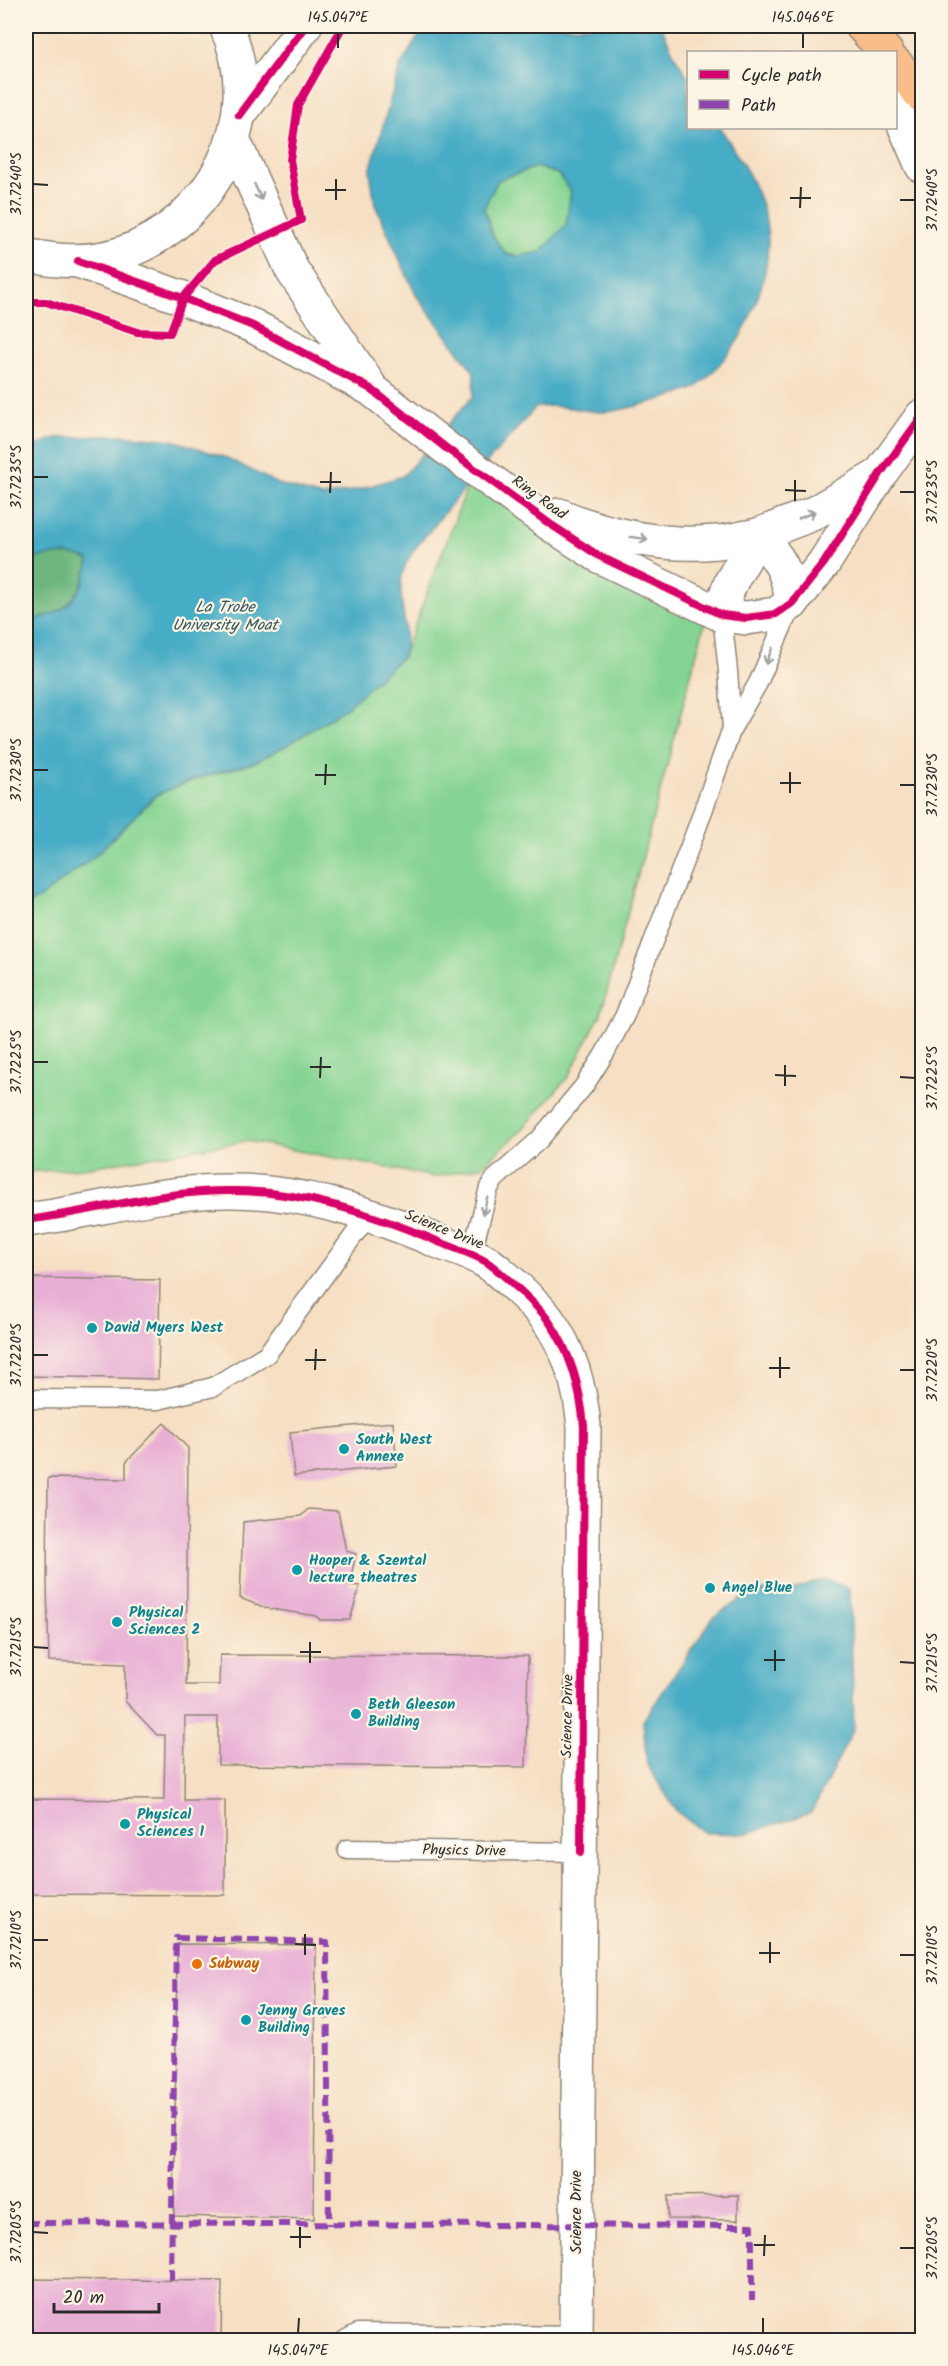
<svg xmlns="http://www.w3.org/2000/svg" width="948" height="2366" font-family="Kalam,sans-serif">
  <rect width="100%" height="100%" fill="#fcf5e5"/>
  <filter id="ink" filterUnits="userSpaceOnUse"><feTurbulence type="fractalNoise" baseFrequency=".0167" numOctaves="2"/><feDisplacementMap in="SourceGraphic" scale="12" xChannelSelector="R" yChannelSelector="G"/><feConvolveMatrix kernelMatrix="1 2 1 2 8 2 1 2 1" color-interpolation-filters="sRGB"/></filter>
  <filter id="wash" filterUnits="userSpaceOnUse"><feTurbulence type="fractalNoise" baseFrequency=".008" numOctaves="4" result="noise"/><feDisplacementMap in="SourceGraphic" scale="24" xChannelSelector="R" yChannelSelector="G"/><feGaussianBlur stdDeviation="1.35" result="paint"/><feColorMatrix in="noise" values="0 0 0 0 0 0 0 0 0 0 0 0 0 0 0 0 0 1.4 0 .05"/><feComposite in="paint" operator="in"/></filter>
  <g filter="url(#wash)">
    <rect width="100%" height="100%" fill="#f6dfc3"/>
    <g fill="#86d493" stroke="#58805f" stroke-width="1.5">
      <polygon points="536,167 558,174 571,191 566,225 541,252 519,256 506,254 493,236 484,208 498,180"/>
      <polygon points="468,485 705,622 601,1014 568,1077 521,1131 482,1166 435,1177 247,1141 84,1168 26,1172 26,906 41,897 95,856 156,795 193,780 255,762 289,744 346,708 403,656"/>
    </g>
    <path fill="#6cb67d" stroke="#4c7054" stroke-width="1.5" d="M57,552L77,554L89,560C82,597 65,617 26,620V561Z"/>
    <g fill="#46acc5" stroke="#386c78" stroke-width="1.5" fill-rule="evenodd">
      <path d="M425,26H661L676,58L688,77V128H720C760,188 784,230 756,302C749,320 743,335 731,350C722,361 705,384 693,389C674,396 618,413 599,412C575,410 562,404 536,407C502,446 468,483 436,523C425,537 410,552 404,569C394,597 412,628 403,656L346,708L289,744L255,762L193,780L156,795L95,856L41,897L26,906V620C65,617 82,597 89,560C66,550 49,555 26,561V450L55,438L121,435L173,440L227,458L278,484L322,497L357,490L403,476L473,396L474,372L416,295L375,205L370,171L400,66ZM536,167L558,174L571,191L566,225L541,252L519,256L506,254L493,236L484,208L498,180Z"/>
      <polygon points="824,1579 850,1589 854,1728 811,1813 745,1834 705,1833 677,1812 647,1765 643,1721 713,1618 753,1591 791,1591"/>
    </g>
    <g id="blocks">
      <g fill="#e8afd5">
        <polygon points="26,1278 160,1280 158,1379 26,1376"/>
        <polygon points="393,1422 397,1466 294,1476 290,1432"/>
        <polygon points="164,1423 188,1448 186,1685 219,1685 220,1655 528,1656 526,1767 218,1765 218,1717 185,1717 184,1800 225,1800 225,1895 26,1894 26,1799 164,1800 165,1735 157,1735 125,1701 125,1664 49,1661 47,1583 48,1478 126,1479 126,1462"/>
        <polygon points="308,1509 338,1511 346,1551 356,1554 349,1585 360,1586 350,1620 320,1620 316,1616 265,1608 240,1598 243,1522 301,1516"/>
        <polygon points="177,1944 316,1945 314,2219 174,2216"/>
        <polygon points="738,2195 738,2220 668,2219 668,2196"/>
        <polygon points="26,2279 222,2281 221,2340 26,2340"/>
      </g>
    </g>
  </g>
  <g filter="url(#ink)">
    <use href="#blocks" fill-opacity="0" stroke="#908577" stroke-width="1.5"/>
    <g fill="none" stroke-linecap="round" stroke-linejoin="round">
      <defs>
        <g id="service">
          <polyline points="722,615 728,671 732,728"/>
          <polyline points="471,1255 489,1188 495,1179 539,1140 584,1086 605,1053 625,1015 698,825 732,728 758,683 791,607"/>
          <polyline points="26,1399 158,1400 213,1387 267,1354 368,1216"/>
          <polyline points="347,1849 581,1852"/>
          <polyline points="345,2340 358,2333 576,2336"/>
        </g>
        <g id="minor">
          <polyline points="896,106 922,166"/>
          <polyline points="239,115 305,26"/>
          <polyline points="233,139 292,270 369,385"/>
          <path d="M26,255C57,262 89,264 120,254C212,224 268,117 226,26"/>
          <polyline points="78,261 183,298 253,326 371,389 446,448 550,524 599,556 722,615 746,618 776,614 792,603 824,563 880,474 922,416"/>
          <path d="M559,515C608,536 664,547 717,542C731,541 745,537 758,535C779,558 788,571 792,603"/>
          <polyline points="722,615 724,600 731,582 758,535 812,514 876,477"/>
          <path d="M26,1220C93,1212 159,1191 228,1191C300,1190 373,1214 439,1242C454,1248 471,1253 485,1261C497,1268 540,1308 548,1320C571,1352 580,1387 584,1426L576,2340"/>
        </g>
        <g id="primary">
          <polyline points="862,26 886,52"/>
          <polyline points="896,64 922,96"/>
        </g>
      </defs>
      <use href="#service" stroke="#908577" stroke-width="21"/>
      <use href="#minor" stroke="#908577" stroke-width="36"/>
      <use href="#primary" stroke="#908577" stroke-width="36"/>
      <use href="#service" stroke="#fff" stroke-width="18"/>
      <use href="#minor" stroke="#fff" stroke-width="33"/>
      <use href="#primary" stroke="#f8bd88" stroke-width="33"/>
      <g stroke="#8e44ad" stroke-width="6" stroke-dasharray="12 6" stroke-linecap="butt">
        <polyline points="26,2223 752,2226 752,2300"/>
        <polyline points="171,2280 176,1938 327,1942 329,2225"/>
      </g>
      <defs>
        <g id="cycleway">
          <polyline points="239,115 305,26"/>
          <polyline points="78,261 183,298 253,326 371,389 446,448 550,524 599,556 722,615 746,618 776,614 792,603 824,563 880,474 922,416"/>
          <polyline points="26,302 46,302 137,332 170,333 183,298 215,260 301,220 290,160 298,105 343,26"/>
          <path d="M26,1220C93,1212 159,1191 228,1191C300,1190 373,1214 439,1242C454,1248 471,1253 485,1261C497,1268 540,1308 548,1320C571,1352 580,1387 584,1426L581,1852"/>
        </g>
      </defs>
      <use href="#cycleway" stroke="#fcf5e5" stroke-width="11"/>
      <use href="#cycleway" stroke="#d6006c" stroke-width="8"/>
    </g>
    <defs><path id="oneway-shaft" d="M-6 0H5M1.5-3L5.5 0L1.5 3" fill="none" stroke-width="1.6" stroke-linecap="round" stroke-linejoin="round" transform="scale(1.5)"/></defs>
    <g stroke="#a0a0a0">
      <use href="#oneway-shaft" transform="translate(258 192) rotate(66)"/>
      <use href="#oneway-shaft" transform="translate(807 515) rotate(-24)"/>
      <use href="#oneway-shaft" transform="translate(639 538) rotate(7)"/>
      <use href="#oneway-shaft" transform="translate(769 656) rotate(113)"/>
      <use href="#oneway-shaft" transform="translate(485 1206) rotate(105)"/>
    </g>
  </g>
  <path fill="none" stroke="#2b2b2b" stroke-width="2" d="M338,48V33M803,48V33M33,184L48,185M325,190H346M790,198H811M336,200V179M900,200H915M800,208L801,187M33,477H48M320,482H341M785,490L806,491M900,492H915M330,493L331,472M795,501V480M33,770H48M315,775H336M780,783H801M325,785L326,764M900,785H915M790,793V772M33,1062H48M310,1067H331M775,1075L796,1076M900,1077L915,1078M320,1078L321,1057M785,1086V1065M33,1355H48M305,1360H326M769,1368H790M315,1370L316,1349M900,1370H915M780,1378V1357M33,1647L48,1648M300,1652H321M764,1660H785M900,1662L915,1663M310,1663V1642M775,1671V1650M33,1940H48M295,1944L316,1945M759,1953H780M305,1955V1934M900,1955H915M770,1963V1942M33,2232L48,2233M290,2237H311M754,2245H775M300,2248V2227M900,2248H915M764,2256L765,2235M298,2333L299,2318M763,2333V2318"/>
  <g fill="#0f9aa8" stroke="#fcf5e5" stroke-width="2">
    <circle cx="92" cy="1328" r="6"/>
    <circle cx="344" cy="1449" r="6"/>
    <circle cx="297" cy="1570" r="6"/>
    <circle cx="710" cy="1588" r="6"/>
    <circle cx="117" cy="1622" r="6"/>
    <circle cx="356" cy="1714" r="6"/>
    <circle cx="125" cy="1824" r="6"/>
    <circle cx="246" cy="2020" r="6"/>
  </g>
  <circle fill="#e8710a" stroke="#fcf5e5" stroke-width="2" cx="197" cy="1964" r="6"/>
  <g text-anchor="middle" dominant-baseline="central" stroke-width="4.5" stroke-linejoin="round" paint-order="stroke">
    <g font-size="15" fill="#2b2b2b" stroke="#fcf5e5">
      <text transform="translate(539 498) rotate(36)">Ring Road</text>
      <text transform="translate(444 1230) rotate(22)">Science Drive</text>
      <text transform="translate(568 1716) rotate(-89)">Science Drive</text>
      <text transform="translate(464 1851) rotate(1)">Physics Drive</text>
      <text transform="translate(577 2212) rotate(-90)">Science Drive</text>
    </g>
    <g font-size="15" font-weight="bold" fill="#0d838f" stroke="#fcf5e5" text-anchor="start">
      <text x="104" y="1328">David Myers West</text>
      <text x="356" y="1440">South West<tspan x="356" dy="17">Annexe</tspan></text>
      <text x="309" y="1561">Hooper &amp; Szental<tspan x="309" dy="17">lecture theatres</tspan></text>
      <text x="722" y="1588">Angel Blue</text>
      <text x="129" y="1613">Physical<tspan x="129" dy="17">Sciences 2</tspan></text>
      <text x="368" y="1705">Beth Gleeson<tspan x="368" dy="17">Building</tspan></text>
      <text x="137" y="1815">Physical<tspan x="137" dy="17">Sciences 1</tspan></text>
      <text x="258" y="2011">Jenny Graves<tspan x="258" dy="17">Building</tspan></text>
    </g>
    <g font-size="15" font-weight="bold" fill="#c56008" stroke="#fcf5e5" text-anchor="start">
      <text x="209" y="1964">Subway</text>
    </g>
    <g font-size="16" font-style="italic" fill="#345861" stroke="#fcf5e5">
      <text x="225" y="607">La Trobe<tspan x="225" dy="18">University Moat</tspan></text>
    </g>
  </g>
  <rect width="948" height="2366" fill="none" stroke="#fcf5e5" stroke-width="66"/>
  <rect x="687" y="51" width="210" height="78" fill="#fcf5e5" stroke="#a8a49b" stroke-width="1.5"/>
  <rect x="699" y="70" width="30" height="9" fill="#d6006c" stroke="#a8a49b" stroke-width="1.5"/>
  <text x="741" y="81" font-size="18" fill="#2b2b2b">Cycle path</text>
  <rect x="699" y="100" width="30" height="9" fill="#8e44ad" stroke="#a8a49b" stroke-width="1.5"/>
  <text x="741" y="111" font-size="18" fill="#2b2b2b">Path</text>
  <path d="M54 2303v9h105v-9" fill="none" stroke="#2b2b2b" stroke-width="3"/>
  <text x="63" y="2303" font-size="18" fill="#2b2b2b" stroke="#fcf5e5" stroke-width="4.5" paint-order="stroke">20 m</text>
  <rect x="33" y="33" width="882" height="2300" fill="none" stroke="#2b2b2b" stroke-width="2"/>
  <g font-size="15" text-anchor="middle" fill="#2b2b2b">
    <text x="338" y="22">145.047°E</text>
    <text x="803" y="22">145.046°E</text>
    <text transform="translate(16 184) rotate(-90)" y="5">37.7240°S</text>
    <text transform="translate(932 200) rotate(-90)" y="5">37.7240°S</text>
    <text transform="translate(16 477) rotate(-90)" y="5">37.7235°S</text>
    <text transform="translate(932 492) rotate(-90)" y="5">37.7235°S</text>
    <text transform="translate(16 770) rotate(-90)" y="5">37.7230°S</text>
    <text transform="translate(932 785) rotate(-90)" y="5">37.7230°S</text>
    <text transform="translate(16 1062) rotate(-90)" y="5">37.7225°S</text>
    <text transform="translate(932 1078) rotate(-90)" y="5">37.7225°S</text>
    <text transform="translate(16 1355) rotate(-90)" y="5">37.7220°S</text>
    <text transform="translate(932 1370) rotate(-90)" y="5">37.7220°S</text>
    <text transform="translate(16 1647) rotate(-90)" y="5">37.7215°S</text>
    <text transform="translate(932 1663) rotate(-90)" y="5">37.7215°S</text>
    <text transform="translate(16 1940) rotate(-90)" y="5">37.7210°S</text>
    <text transform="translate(932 1955) rotate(-90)" y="5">37.7210°S</text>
    <text transform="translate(16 2232) rotate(-90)" y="5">37.7205°S</text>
    <text transform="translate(932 2248) rotate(-90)" y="5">37.7205°S</text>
    <text x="298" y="2355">145.047°E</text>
    <text x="763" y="2355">145.046°E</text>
  </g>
</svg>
